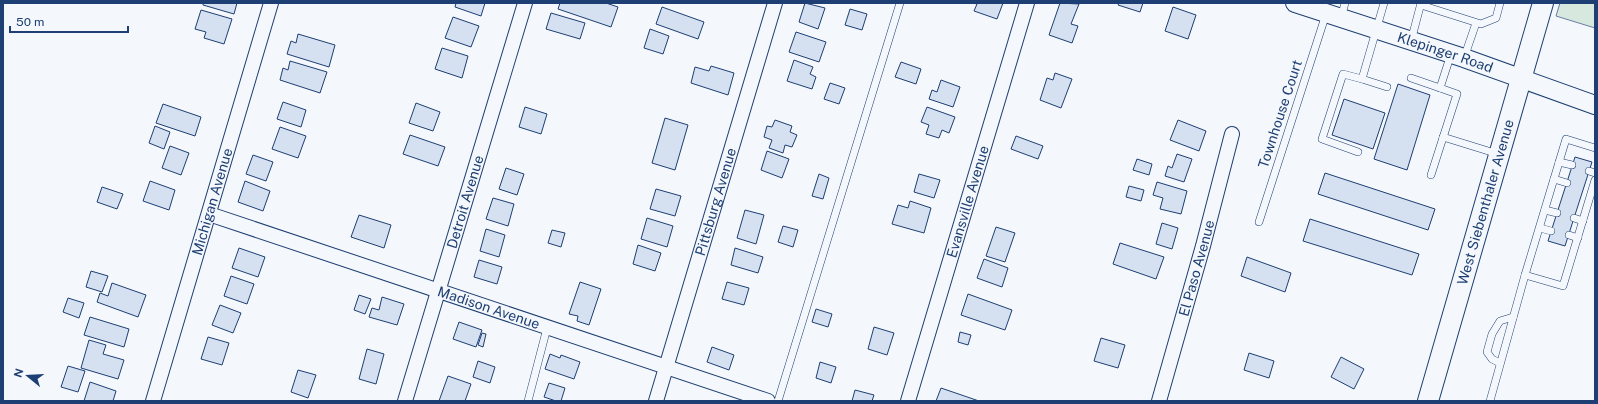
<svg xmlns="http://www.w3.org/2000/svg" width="1598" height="404" font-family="'Public Sans',sans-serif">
  <rect width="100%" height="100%" fill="#f4f7fb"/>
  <polygon fill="#d7e8df" stroke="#687fa3" points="1560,3 1595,3 1595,28 1556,16"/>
  <g fill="#d5e0f0" stroke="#1d3f73">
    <polygon points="203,3 237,3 234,14 203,5"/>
    <polygon points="456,3 485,3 481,16 455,7"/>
    <polygon points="560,3 606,3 618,7 611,27 558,9"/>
    <polygon points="805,3 825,8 818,29 799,22"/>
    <polygon points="973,3 1003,3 997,19 974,11 977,4"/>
    <polygon points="1060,3 1079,4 1071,24 1078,26 1072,43 1049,35"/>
    <polygon points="1119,3 1143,3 1140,12 1118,5"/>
    <polygon points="662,7 704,22 698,39 656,24"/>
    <polygon points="1173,7 1196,15 1188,39 1165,31"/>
    <polygon points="850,9 867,14 862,30 845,25"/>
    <polygon points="201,10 232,19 224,44 204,38 206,32 195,29"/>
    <polygon points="551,13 585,23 580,39 546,29"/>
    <polygon points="453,17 479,26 471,47 445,38"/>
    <polygon points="650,29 669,36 663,54 644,48"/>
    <polygon points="796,32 826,42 819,62 789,52"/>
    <polygon points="298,34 335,45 329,67 287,54 291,41 296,43"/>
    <polygon points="442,48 468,56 462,78 435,69"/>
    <polygon points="794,60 813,67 810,74 816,77 812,89 787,81"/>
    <polygon points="290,61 327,72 320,93 280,80 283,68 288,70"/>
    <polygon points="901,62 921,69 916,84 895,77"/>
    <polygon points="711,66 734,73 728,95 691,83 695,67 709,71"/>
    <polygon points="1055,73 1072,79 1061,108 1040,100 1047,78 1053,80"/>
    <polygon points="941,80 960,87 953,107 929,99 932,90 937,92"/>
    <polygon points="830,83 845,88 839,104 824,99"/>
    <polygon points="1398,84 1430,95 1407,170 1374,159"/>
    <polygon points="1344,99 1385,113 1373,149 1332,135"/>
    <polygon points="283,102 306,110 301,127 277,119"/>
    <polygon points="416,103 440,112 433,131 409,123"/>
    <polygon points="163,104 201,117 195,136 156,123"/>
    <polygon points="525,107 547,114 541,134 519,127"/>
    <polygon points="927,107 955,117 949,133 942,130 939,138 926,134 929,125 921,122"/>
    <polygon points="665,118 688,125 675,170 652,163"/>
    <polygon points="775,120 792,126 790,132 797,135 792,147 785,145 783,153 769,148 772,140 764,137 767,126 772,127"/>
    <polygon points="1178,120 1206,131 1199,151 1170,140"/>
    <polygon points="155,126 170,132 164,149 149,143"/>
    <polygon points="280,127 306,136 298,158 272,149"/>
    <polygon points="410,135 445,147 438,166 403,154"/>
    <polygon points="1016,136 1043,146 1038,159 1011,149"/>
    <polygon points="170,146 189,153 181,175 162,168"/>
    <polygon points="767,151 789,159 782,178 761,170"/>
    <polygon points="1177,154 1192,159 1184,182 1165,176 1168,166 1172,168"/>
    <polygon points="253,155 273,162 266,181 246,174"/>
    <polygon points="1575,157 1592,162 1565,246 1548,241"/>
    <polygon points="1137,159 1152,164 1149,175 1133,170"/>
    <polygon points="506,168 524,174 517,195 499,189"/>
    <polygon points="1325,173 1435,209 1428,230 1318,194"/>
    <polygon points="819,174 829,178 823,199 812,196"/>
    <polygon points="919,174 940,180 934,198 914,192"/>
    <polygon points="150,181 175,190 169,210 143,201"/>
    <polygon points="245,181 270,191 263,211 238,202"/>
    <polygon points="1157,182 1187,191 1181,214 1160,209 1163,198 1153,195"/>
    <polygon points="1129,186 1144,190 1141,201 1126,197"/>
    <polygon points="102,187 123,194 117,209 97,202"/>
    <polygon points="656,189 681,196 675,216 650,209"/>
    <polygon points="493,198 514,204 508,226 486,219"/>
    <polygon points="910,201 931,208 924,233 892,224 898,205 908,208"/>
    <polygon points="745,210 764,215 756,244 737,238"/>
    <polygon points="359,215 391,225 384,248 351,237"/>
    <polygon points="647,218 673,226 667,247 641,239"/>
    <polygon points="1310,219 1419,254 1412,275 1303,241"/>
    <polygon points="1162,223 1178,228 1172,249 1156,244"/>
    <polygon points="783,226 798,230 793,247 778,242"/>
    <polygon points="996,227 1015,233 1005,262 986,256"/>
    <polygon points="486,229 505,235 499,257 480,251"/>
    <polygon points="552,230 565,233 561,247 548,243"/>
    <polygon points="1120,243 1164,257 1156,279 1113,264"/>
    <polygon points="638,245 661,253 655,271 633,264"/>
    <polygon points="239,248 265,257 258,277 232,268"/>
    <polygon points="735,248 763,257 758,273 731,265"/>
    <polygon points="1247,257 1291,273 1285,292 1241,276"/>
    <polygon points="984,259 1008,268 1002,287 977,278"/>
    <polygon points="479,260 502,267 497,284 474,277"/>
    <polygon points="91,271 108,276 102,292 86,287"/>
    <polygon points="231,276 254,284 247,304 224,296"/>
    <polygon points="580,282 601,289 589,325 577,321 578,316 569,314"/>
    <polygon points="727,282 749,288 744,305 722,299"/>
    <polygon points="112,283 146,295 138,317 97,302 100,293 108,296"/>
    <polygon points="968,294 1012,310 1005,330 961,315"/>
    <polygon points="359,295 371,299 365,314 354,310"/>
    <polygon points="382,297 404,304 397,325 369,317 372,308 379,310"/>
    <polygon points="68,298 84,303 79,318 63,312"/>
    <polygon points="220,305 241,313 233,333 212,325"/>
    <polygon points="816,309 832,314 828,327 812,322"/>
    <polygon points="90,317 129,329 124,347 84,335"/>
    <polygon points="459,322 482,330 476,347 453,339"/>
    <polygon points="874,327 894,333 887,355 868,349"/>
    <polygon points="960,332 971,335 968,345 958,342"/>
    <polygon points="482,333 486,334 483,347 478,345"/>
    <polygon points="208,337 229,343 222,365 201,359"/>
    <polygon points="1101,338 1125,345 1118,368 1094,361"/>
    <polygon points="89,340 106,345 103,354 124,360 118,379 81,368"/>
    <polygon points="712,347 734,355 729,370 707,362"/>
    <polygon points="367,349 384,354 376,384 359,379"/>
    <polygon points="1249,353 1274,361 1269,378 1244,370"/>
    <polygon points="550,354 560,358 561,355 580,362 574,379 545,369"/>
    <polygon points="1341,357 1364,369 1354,389 1331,377"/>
    <polygon points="478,361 495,367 490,383 473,377"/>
    <polygon points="820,362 836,367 831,383 816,378"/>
    <polygon points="68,366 85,371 78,392 61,387"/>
    <polygon points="298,370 316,375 308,398 291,392"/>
    <polygon points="448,376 471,384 465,401 439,401"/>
    <polygon points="90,382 116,391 113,401 84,401"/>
    <polygon points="549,383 565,388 561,401 556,401 544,397"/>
    <polygon points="941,388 979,401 936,401"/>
    <polygon points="855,390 874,395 872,401 852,401"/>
  </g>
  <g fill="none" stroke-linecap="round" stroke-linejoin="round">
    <defs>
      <g id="service">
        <polyline points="1421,5 1481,24 1496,18 1500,3"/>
        <polyline points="1341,18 1345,3"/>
        <polyline points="1411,41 1421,3"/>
        <polyline points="1464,58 1476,23"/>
        <polyline points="1411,78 1440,88 1451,54"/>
        <polyline points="1362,79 1387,87"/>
        <polyline points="1443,137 1498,154"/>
        <polyline points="1358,152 1322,139 1343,74 1362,79 1384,3"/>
        <polyline points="1559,162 1572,165"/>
        <polyline points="1589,171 1595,173"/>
        <polyline points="1431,175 1457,94 1440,88"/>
        <polyline points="1554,179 1567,183"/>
        <polyline points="1545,210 1557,213"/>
        <polyline points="1574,218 1583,221"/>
        <polyline points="1259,222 1326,14"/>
        <polyline points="1540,228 1551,231"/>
        <polyline points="1569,235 1578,238"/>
        <polyline points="1525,275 1566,139 1595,148"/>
        <polyline points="1500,363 1492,359 1487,352 1492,334 1500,321 1513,317"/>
        <polyline points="528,401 547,328"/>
        <polyline points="778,401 900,3"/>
        <polyline points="1490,401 1525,275 1563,286 1595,180"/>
      </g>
      <g id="minor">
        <path id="s1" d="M209,214L768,401"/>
        <path id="s2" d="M153,401L271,3"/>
        <path id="s3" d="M405,401L525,3"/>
        <path id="s4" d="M656,401L775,3"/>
        <path id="s5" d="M908,401L1027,3"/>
        <path id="s6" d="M1159,401L1203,246L1232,134"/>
      </g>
      <g id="tertiary">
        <path id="s7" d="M1295,3L1464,58L1595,105"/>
      </g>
      <g id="secondary">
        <path id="s8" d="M1428,401L1543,3"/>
      </g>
    </defs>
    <use href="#service" stroke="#1d3f73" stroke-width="8"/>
    <use href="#minor" stroke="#1d3f73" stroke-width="16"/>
    <use href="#tertiary" stroke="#1d3f73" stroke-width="20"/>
    <use href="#secondary" stroke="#1d3f73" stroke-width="22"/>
    <use href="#service" stroke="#f4f7fb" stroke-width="7"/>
    <use href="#minor" stroke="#f4f7fb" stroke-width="14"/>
    <use href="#tertiary" stroke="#f4f7fb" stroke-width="18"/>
    <use href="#secondary" stroke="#f4f7fb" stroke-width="20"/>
  </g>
  <g text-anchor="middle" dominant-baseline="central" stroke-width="3" stroke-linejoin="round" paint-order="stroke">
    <g font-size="14" fill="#1d3f73" stroke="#f4f7fb">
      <text stroke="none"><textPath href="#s7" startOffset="158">Klepinger Road</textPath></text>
      <text transform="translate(1280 114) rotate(-72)">Townhouse Court</text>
      <text stroke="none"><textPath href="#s2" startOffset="208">Michigan Avenue</textPath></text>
      <text stroke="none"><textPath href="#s3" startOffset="208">Detroit Avenue</textPath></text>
      <text stroke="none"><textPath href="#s4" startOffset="208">Pittsburg Avenue</textPath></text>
      <text stroke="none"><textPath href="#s5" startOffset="208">Evansville Avenue</textPath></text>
      <text stroke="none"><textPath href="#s8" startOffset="207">West Siebenthaler Avenue</textPath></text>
      <text stroke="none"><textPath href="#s6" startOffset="138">El Paso Avenue</textPath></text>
      <text stroke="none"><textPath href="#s1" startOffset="295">Madison Avenue</textPath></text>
    </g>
  </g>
  <rect width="1598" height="404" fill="none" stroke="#1d3f73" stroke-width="8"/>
  <g transform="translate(28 376) rotate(288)" stroke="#f4f7fb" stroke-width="3" paint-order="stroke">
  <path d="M0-3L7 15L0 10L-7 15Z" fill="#1d3f73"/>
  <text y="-6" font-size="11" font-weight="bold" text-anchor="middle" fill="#1d3f73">N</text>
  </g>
  <path d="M10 26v6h118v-6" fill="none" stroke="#1d3f73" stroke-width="2"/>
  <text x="16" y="26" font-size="12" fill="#1d3f73" stroke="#f4f7fb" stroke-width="3" paint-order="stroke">50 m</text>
</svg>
